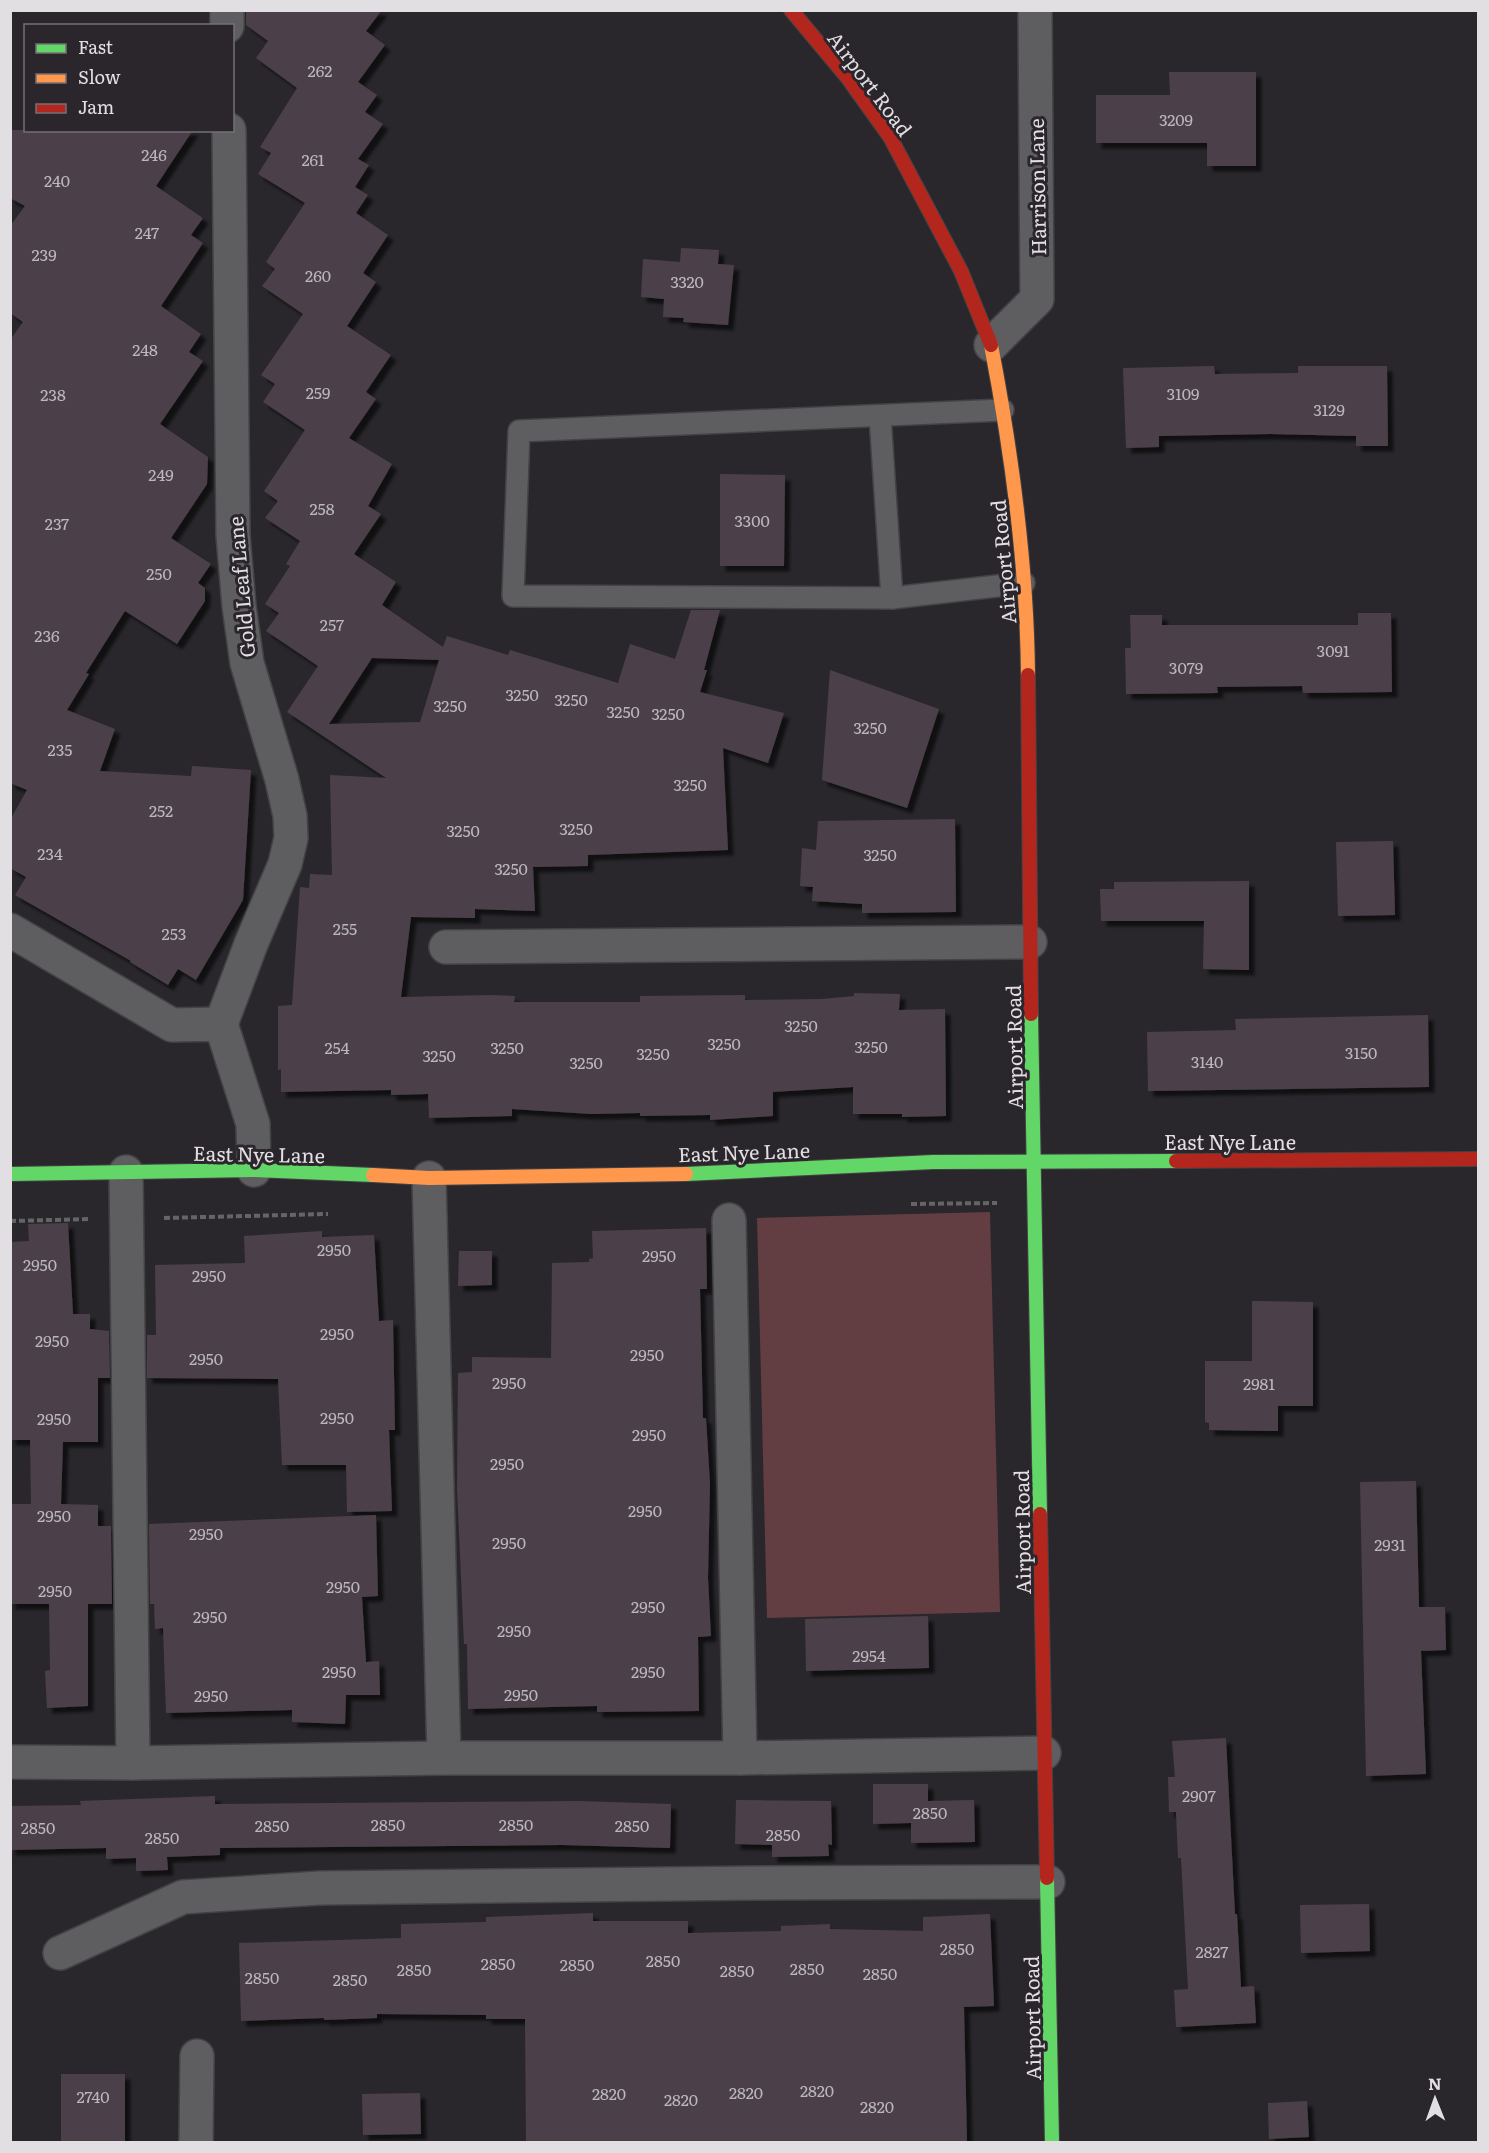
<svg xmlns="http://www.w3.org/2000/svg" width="1489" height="2153" font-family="Literata,serif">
  <defs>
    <filter id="shadow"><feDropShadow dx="5.5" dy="5.5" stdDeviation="1.5" flood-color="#0009"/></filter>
  </defs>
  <rect width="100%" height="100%" fill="#29272b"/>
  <polygon fill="#623e42" points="990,1212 1000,1612 767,1618 757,1218"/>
  <g fill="#4b4048" fill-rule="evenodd" filter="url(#shadow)">
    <path d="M246,10H382L366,31L385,45L358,82L377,95L365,112L383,124L358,159L369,165L355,187L368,195L356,213L388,235L363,273L376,282L347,326L391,355L366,392L376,399L349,438L392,464L368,506L381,514L354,554L396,582L382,605L443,647L447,636L508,655L510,650L618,683L630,644L675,659L691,610H720L704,670H707L700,692L784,713L768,763L723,748L728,850L588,855V866L533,867L535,911L475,909V918L411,917L401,997L489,995L515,996L514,1002H640V996L745,995V1000L822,999L854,996V993L900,994L899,1010L945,1009L946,1116L902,1117V1114H853V1087L773,1092V1116L710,1120V1115L640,1116V1113L591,1114L512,1109V1116L429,1118L428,1094L391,1095V1090L281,1092V1069L278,1070V1006L292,1005L300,887L309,888L310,874L332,875L330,775L386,778L287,712L318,666L266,631L279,613L265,604L290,566L286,564L300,541L265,518L278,501L264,491L305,430L263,402L275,384L261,375L303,314L262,286L275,269L266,262L305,203L258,174L271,153L260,147L297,88L256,58L268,41L246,25ZM372,658L439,660L420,722L329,724Z"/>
    <polygon points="1169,72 1256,72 1256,166 1207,166 1207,143 1096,143 1096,95 1170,95"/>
    <polygon points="10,130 193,130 156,186 203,218 191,235 203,243 161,306 201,334 189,352 203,361 160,424 208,457 207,484 171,538 211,564 198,583 205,588 205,601 177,644 125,611 86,673 89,674 67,710 115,729 100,771 191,776 192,766 251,770 243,900 196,980 178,969 168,985 130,962 131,961 15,895 26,877 10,868 10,820 27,790 10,783 10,340 23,322 10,313 10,226 25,206 10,198"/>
    <polygon points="681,248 719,250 718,264 734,265 728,325 683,322 684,318 663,317 664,299 641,297 643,259 680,262"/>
    <polygon points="1214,366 1215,374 1298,373 1298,366 1387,366 1388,446 1356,446 1356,436 1270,434 1159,436 1159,447 1126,448 1123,368"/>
    <polygon points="720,474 785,475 784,566 720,566"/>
    <polygon points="1358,613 1391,613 1392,692 1303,693 1302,686 1217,687 1218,693 1126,694 1125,648 1131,648 1130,615 1162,615 1162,625 1358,625"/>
    <polygon points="830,670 939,709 907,808 822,780"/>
    <polygon points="955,819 956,912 862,913 862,904 812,901 813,887 800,886 802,848 816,850 818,821"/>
    <polygon points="1393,841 1395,915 1338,916 1336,842"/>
    <polygon points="1249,881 1249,970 1203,969 1204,921 1101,921 1100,889 1114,889 1114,882"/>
    <polygon points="1428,1015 1429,1087 1148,1091 1147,1032 1236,1030 1235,1019"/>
    <polygon points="68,1223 73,1314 90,1314 90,1329 109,1331 110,1378 98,1378 98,1442 63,1442 61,1504 98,1505 98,1526 111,1526 112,1604 88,1604 88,1706 47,1708 45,1671 50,1670 49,1604 10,1604 10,1504 31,1504 30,1440 10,1440 10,1242 29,1241 28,1224"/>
    <polygon points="706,1228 707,1289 700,1289 703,1418 706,1418 710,1484 708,1578 711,1636 698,1637 699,1711 597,1712 597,1706 468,1709 467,1644 464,1644 457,1488 458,1373 472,1372 472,1357 551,1358 552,1263 589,1262 589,1259 593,1258 592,1231"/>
    <polygon points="322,1231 322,1237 374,1235 379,1321 393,1320 395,1430 389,1430 392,1511 347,1512 346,1465 282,1465 278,1379 147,1378 147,1335 156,1335 155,1265 245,1263 244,1236"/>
    <polygon points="459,1251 492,1251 492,1285 458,1286"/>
    <polygon points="1252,1301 1313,1302 1313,1406 1278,1406 1278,1431 1209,1430 1209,1423 1205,1422 1205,1361 1252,1361"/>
    <polygon points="1416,1481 1419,1607 1445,1607 1446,1650 1421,1651 1426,1774 1366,1776 1360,1482"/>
    <polygon points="376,1515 378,1596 362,1597 366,1662 379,1661 380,1695 346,1695 345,1724 292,1722 292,1710 166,1713 163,1628 155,1629 154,1604 150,1604 149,1524"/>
    <polygon points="928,1616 929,1668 806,1671 805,1619"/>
    <polygon points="1226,1738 1235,1914 1237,1914 1241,1987 1254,1986 1256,2023 1176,2027 1174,1990 1188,1989 1181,1858 1178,1858 1176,1812 1169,1812 1168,1777 1175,1777 1172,1741"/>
    <polygon points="873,1784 928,1784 928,1801 974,1800 975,1842 911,1843 911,1823 873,1824"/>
    <polygon points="215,1796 215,1804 578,1801 671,1804 670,1848 563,1845 220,1848 220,1855 167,1857 168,1870 136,1871 136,1858 106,1859 106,1848 10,1850 10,1806 81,1805 80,1801"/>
    <polygon points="736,1800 831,1801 832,1845 828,1844 829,1856 772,1857 772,1845 735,1844"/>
    <polygon points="1369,1904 1370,1951 1301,1953 1300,1905"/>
    <polygon points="593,1913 593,1921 688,1921 688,1933 781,1931 781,1926 830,1924 830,1929 923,1931 923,1917 990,1914 994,2006 964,2007 967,2142 526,2142 525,2019 486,2019 486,2015 377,2014 377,2018 324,2020 324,2018 241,2021 239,1943 401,1938 401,1924 486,1922 486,1917"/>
    <rect x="61" y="2074" width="64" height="68"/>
    <polygon points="420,2093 421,2134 363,2135 362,2094"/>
    <polygon points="1307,2101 1309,2137 1269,2139 1268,2103"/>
  </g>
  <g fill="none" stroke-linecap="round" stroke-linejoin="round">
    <defs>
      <g id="lane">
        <polyline points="1003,410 519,431 513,596 892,598 1024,583"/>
        <polyline points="880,416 892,598"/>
      </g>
      <g id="street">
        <polyline points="227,10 227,26"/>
        <polyline points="991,345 1037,299 1035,10"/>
        <polyline points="10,930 172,1025 221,1024 253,1124 254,1170"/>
        <polyline points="446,947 1030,942"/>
        <polyline points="221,1024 251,944 285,864 291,838 290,816 282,780 247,663 239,606 233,535 229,130"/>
        <polyline points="126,1172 133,1763"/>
        <polyline points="429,1178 444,1758"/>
        <polyline points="729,1220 740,1758"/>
        <polyline points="10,1762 133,1763 444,1758 740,1758 1044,1753"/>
        <polyline points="60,1953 183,1897 320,1888 758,1883 1048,1882"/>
        <polyline points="196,2142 197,2056"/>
      </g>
      <g id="fast">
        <polyline points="1031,1014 1040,1514"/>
        <polyline points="10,1174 254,1170 373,1175"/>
        <polyline points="686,1174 933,1162 1176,1161"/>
        <polyline points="1047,1878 1052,2142"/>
      </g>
      <g id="slow">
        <path d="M991,345C1012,454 1027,564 1028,675"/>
        <polyline points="373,1175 429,1178 686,1174"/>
      </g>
      <g id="jam">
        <polyline points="791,10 847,77 890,137 961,271 991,345"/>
        <polyline points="1028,675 1031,1014"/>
        <polyline points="1176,1161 1478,1159"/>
        <polyline points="1040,1514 1047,1878"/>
      </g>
    </defs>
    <use href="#lane" stroke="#434244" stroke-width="24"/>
    <use href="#street" stroke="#434244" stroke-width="36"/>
    <use href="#fast" stroke="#434244" stroke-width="16"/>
    <use href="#slow" stroke="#434244" stroke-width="16"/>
    <use href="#jam" stroke="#434244" stroke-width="16"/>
    <g stroke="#656566" stroke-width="4" stroke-dasharray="6 3" stroke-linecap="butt">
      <polyline points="911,1204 997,1203"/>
      <polyline points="164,1218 328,1214"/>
      <polyline points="10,1221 91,1219"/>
    </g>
    <use href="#lane" stroke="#5e5d60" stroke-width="21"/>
    <use href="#street" stroke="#5e5d60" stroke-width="33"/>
    <use href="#fast" stroke="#63d668" stroke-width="14"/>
    <use href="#slow" stroke="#ff974d" stroke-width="14"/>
    <use href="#jam" stroke="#b3261e" stroke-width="14"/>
  </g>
  <g text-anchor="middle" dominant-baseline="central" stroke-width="6" stroke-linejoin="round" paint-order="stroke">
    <g font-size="16" fill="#bcb7bc">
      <text x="320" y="70">262</text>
      <text x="1176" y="119">3209</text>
      <text x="154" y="154">246</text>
      <text x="313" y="159">261</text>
      <text x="57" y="180">240</text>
      <text x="147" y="232">247</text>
      <text x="44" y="254">239</text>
      <text x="318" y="275">260</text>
      <text x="687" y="281">3320</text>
      <text x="145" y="349">248</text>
      <text x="318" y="392">259</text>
      <text x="1183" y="393">3109</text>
      <text x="53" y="394">238</text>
      <text x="1329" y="409">3129</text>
      <text x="161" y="474">249</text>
      <text x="322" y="508">258</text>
      <text x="752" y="520">3300</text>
      <text x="57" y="523">237</text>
      <text x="159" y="573">250</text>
      <text x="332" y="624">257</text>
      <text x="47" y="635">236</text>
      <text x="1333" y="650">3091</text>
      <text x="1186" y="667">3079</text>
      <text x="522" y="694">3250</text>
      <text x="571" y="699">3250</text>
      <text x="450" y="705">3250</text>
      <text x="623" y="711">3250</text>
      <text x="668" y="713">3250</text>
      <text x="870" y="727">3250</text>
      <text x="60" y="749">235</text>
      <text x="690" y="784">3250</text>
      <text x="161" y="810">252</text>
      <text x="576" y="828">3250</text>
      <text x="463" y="830">3250</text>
      <text x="50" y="853">234</text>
      <text x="880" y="854">3250</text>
      <text x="511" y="868">3250</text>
      <text x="345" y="928">255</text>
      <text x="174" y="933">253</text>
      <text x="801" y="1025">3250</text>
      <text x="724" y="1043">3250</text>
      <text x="871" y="1046">3250</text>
      <text x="337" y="1047">254</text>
      <text x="507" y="1047">3250</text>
      <text x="1361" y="1052">3150</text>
      <text x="653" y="1053">3250</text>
      <text x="439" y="1055">3250</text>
      <text x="1207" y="1061">3140</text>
      <text x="586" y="1062">3250</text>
      <text x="334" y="1249">2950</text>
      <text x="659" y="1255">2950</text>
      <text x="40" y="1264">2950</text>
      <text x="209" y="1275">2950</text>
      <text x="337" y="1333">2950</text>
      <text x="52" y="1340">2950</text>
      <text x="647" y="1354">2950</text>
      <text x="206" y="1358">2950</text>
      <text x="509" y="1382">2950</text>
      <text x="1259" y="1383">2981</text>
      <text x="337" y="1417">2950</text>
      <text x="54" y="1418">2950</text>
      <text x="649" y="1434">2950</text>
      <text x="507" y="1463">2950</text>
      <text x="645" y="1510">2950</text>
      <text x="54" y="1515">2950</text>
      <text x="206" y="1533">2950</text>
      <text x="509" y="1542">2950</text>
      <text x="1390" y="1544">2931</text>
      <text x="343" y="1586">2950</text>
      <text x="55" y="1590">2950</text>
      <text x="648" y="1606">2950</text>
      <text x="210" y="1616">2950</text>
      <text x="514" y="1630">2950</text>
      <text x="869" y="1655">2954</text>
      <text x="339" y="1671">2950</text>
      <text x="648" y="1671">2950</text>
      <text x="521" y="1694">2950</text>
      <text x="211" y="1695">2950</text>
      <text x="1199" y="1795">2907</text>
      <text x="930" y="1812">2850</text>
      <text x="388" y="1824">2850</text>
      <text x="516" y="1824">2850</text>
      <text x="272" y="1825">2850</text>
      <text x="632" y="1825">2850</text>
      <text x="38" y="1827">2850</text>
      <text x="783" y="1834">2850</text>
      <text x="162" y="1837">2850</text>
      <text x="957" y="1948">2850</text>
      <text x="1212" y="1951">2827</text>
      <text x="663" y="1960">2850</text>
      <text x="498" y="1963">2850</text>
      <text x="577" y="1964">2850</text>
      <text x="807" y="1968">2850</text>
      <text x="414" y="1969">2850</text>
      <text x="737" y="1970">2850</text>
      <text x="880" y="1973">2850</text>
      <text x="262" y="1977">2850</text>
      <text x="350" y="1979">2850</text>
      <text x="817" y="2090">2820</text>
      <text x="746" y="2092">2820</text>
      <text x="609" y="2093">2820</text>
      <text x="93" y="2096">2740</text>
      <text x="681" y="2099">2820</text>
      <text x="877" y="2106">2820</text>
    </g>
    <g font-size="20" fill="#e2dfe3" stroke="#2a262c">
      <text transform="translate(871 83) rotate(53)">Airport Road</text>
      <text transform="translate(1036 187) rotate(-91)">Harrison Lane</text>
      <text transform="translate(1002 562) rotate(-95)">Airport Road</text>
      <text transform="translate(240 587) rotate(-95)">Gold Leaf Lane</text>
      <text transform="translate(1013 1047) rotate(-91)">Airport Road</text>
      <text x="1230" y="1141">East Nye Lane</text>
      <text transform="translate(744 1151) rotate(-2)">East Nye Lane</text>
      <text transform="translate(259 1153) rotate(1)">East Nye Lane</text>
      <text transform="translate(1021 1532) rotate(-91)">Airport Road</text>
      <text transform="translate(1031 2018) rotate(-91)">Airport Road</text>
    </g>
  </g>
  <rect width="1489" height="2153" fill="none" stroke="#e2dfe3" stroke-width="24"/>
  <rect x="24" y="24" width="210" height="108" fill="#2a262c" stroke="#747075" stroke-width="1.5"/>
  <rect x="36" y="44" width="30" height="9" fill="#63d668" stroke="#747075" stroke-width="1.5"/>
  <text x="78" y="54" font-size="18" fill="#e2dfe3">Fast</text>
  <rect x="36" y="74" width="30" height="9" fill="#ff974d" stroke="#747075" stroke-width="1.5"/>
  <text x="78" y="84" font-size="18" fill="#e2dfe3">Slow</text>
  <rect x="36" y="104" width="30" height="9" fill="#b3261e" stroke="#747075" stroke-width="1.5"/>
  <text x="78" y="114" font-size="18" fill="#e2dfe3">Jam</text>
  <g transform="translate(1435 2099) rotate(359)" stroke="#2a262c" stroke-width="4.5" paint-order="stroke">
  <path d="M0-4.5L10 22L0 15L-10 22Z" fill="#e2dfe3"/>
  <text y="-9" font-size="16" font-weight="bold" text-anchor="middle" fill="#e2dfe3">N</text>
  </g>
</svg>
